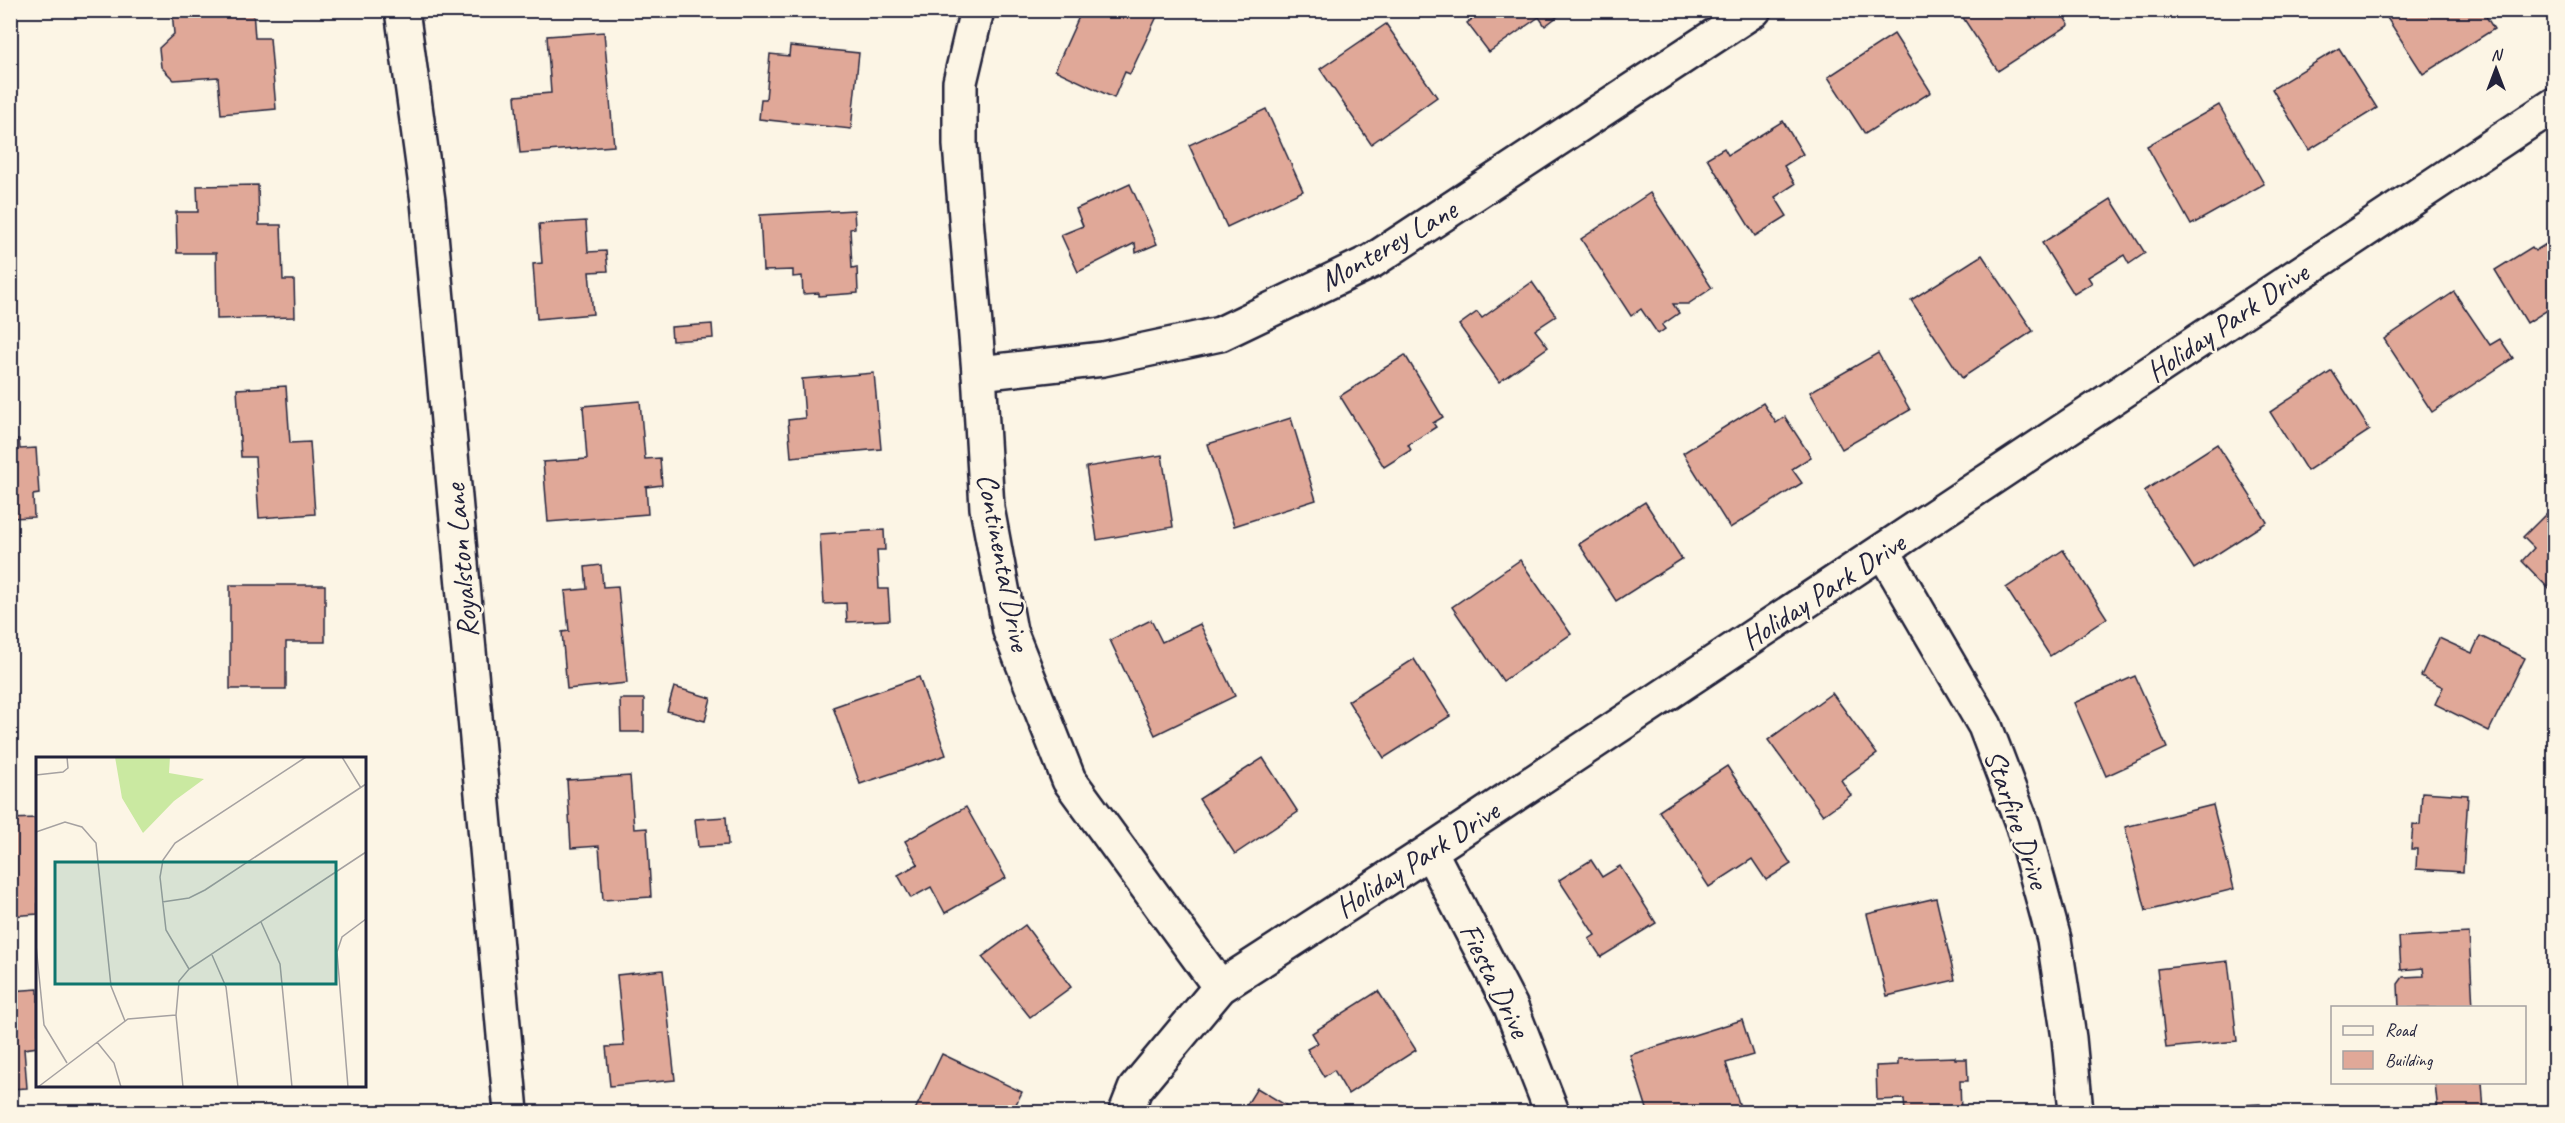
<svg xmlns="http://www.w3.org/2000/svg" width="2565" height="1123" font-family="Caveat,sans-serif">
  <rect width="100%" height="100%" fill="#fcf5e5"/>
  <filter id="ink" filterUnits="userSpaceOnUse"><feTurbulence type="fractalNoise" baseFrequency=".0167" numOctaves="2"/><feDisplacementMap in="SourceGraphic" scale="12" xChannelSelector="R" yChannelSelector="G"/><feConvolveMatrix kernelMatrix="1 2 1 2 8 2 1 2 1" color-interpolation-filters="sRGB"/></filter>
  <g filter="url(#ink)">
    <g fill="#e0a898" stroke="#22223b" stroke-width="1.5">
      <polygon points="172,10 253,10 255,38 270,38 276,109 221,114 218,77 174,80 161,67 159,48 174,34"/>
      <polygon points="1082,10 1160,10 1130,74 1125,72 1114,98 1055,70"/>
      <polygon points="1485,10 1560,10 1562,13 1545,26 1539,17 1489,52 1467,23"/>
      <polygon points="1958,10 2060,10 2069,25 1998,71"/>
      <polygon points="2382,10 2482,10 2494,29 2423,74"/>
      <polygon points="1386,24 1437,97 1371,144 1320,69"/>
      <polygon points="604,32 614,146 520,153 515,96 551,93 547,36"/>
      <polygon points="1894,34 1931,92 1865,134 1828,77"/>
      <polygon points="790,46 859,53 851,129 759,119 761,99 766,99 770,54 789,56"/>
      <polygon points="2339,48 2377,108 2309,150 2272,89"/>
      <polygon points="2219,105 2264,184 2191,225 2147,146"/>
      <polygon points="1266,109 1303,191 1227,227 1189,145"/>
      <polygon points="1783,121 1803,154 1784,166 1795,184 1775,197 1787,216 1755,236 1707,158 1724,148 1728,155"/>
      <polygon points="1130,184 1157,244 1136,253 1135,243 1078,272 1061,235 1083,226 1076,209"/>
      <polygon points="258,185 259,225 281,225 283,280 294,280 295,317 217,319 216,253 177,253 176,212 198,212 197,186"/>
      <polygon points="1650,193 1712,288 1688,304 1673,304 1679,313 1662,325 1665,329 1658,334 1641,309 1631,316 1581,239"/>
      <polygon points="2111,199 2145,253 2129,264 2124,255 2088,277 2092,283 2074,294 2042,243"/>
      <polygon points="854,210 855,228 850,229 852,268 857,267 858,293 819,296 819,293 803,294 802,276 793,277 793,270 763,271 760,215"/>
      <polygon points="586,221 588,252 606,251 608,271 589,272 593,314 537,319 533,264 542,263 539,224"/>
      <polygon points="2554,239 2554,306 2527,323 2495,270 2532,247 2535,251"/>
      <polygon points="1982,255 2033,331 1962,378 1911,300"/>
      <polygon points="1532,282 1556,316 1535,330 1548,347 1499,382 1459,325 1477,312 1482,318"/>
      <polygon points="2454,292 2490,345 2500,339 2513,358 2432,412 2384,339"/>
      <polygon points="712,324 713,338 672,341 671,327"/>
      <polygon points="1878,353 1910,410 1842,449 1810,392"/>
      <polygon points="1405,355 1443,417 1433,423 1436,427 1408,445 1411,450 1384,467 1340,396"/>
      <polygon points="2332,371 2370,430 2307,471 2270,412"/>
      <polygon points="874,373 881,449 791,457 788,420 805,418 802,379"/>
      <polygon points="286,386 290,443 310,442 315,514 259,518 255,457 241,457 237,389"/>
      <polygon points="640,401 645,459 660,458 662,485 646,487 648,514 548,522 543,462 587,459 583,406"/>
      <polygon points="1763,403 1776,423 1785,417 1811,457 1792,469 1802,483 1730,528 1683,453"/>
      <polygon points="1291,418 1316,500 1234,526 1208,444"/>
      <polygon points="10,439 19,439 20,449 36,448 39,494 33,495 34,517 10,518"/>
      <polygon points="2217,444 2267,522 2194,569 2144,491"/>
      <polygon points="1162,455 1173,527 1097,540 1086,467"/>
      <polygon points="1645,502 1682,559 1616,601 1579,544"/>
      <polygon points="2551,509 2554,513 2554,594 2522,561 2534,548 2523,537"/>
      <polygon points="884,530 885,550 877,550 879,589 888,589 890,620 847,622 846,603 824,604 820,534"/>
      <polygon points="2063,550 2107,618 2050,656 2006,588"/>
      <polygon points="1520,560 1571,634 1503,681 1452,607"/>
      <polygon points="601,565 603,587 618,586 627,683 567,689 562,632 569,631 565,591 587,589 585,567"/>
      <polygon points="230,585 325,585 325,642 286,642 286,689 230,689"/>
      <polygon points="1151,620 1162,642 1200,624 1235,696 1155,735 1110,640"/>
      <polygon points="2480,636 2525,658 2489,731 2435,704 2443,687 2421,676 2439,638 2472,653"/>
      <polygon points="1414,659 1450,716 1384,758 1348,701"/>
      <polygon points="2135,676 2167,748 2106,776 2074,703"/>
      <polygon points="919,677 946,755 860,784 833,707"/>
      <polygon points="674,687 711,698 705,721 667,711"/>
      <polygon points="1832,693 1877,754 1841,780 1851,795 1823,815 1768,740"/>
      <polygon points="620,699 644,699 644,732 621,732"/>
      <polygon points="1263,758 1298,812 1235,854 1199,799"/>
      <polygon points="1727,766 1791,864 1766,880 1752,859 1709,887 1659,811"/>
      <polygon points="630,776 634,829 647,828 651,897 603,900 599,846 571,848 567,780"/>
      <polygon points="2422,792 2468,795 2463,872 2416,869 2417,849 2411,849 2413,824 2420,825"/>
      <polygon points="2213,805 2234,889 2146,911 2125,827"/>
      <polygon points="966,807 1006,878 945,913 931,887 911,898 898,875 918,864 905,841"/>
      <polygon points="726,817 728,845 698,847 695,819"/>
      <polygon points="36,818 38,914 10,916 10,819"/>
      <polygon points="1591,860 1602,877 1620,866 1656,923 1601,957 1589,939 1595,935 1559,880"/>
      <polygon points="1936,898 1955,980 1887,996 1867,914"/>
      <polygon points="1025,925 1071,987 1030,1017 982,957"/>
      <polygon points="2469,933 2473,1008 2399,1008 2398,984 2403,977 2424,976 2423,968 2401,970 2399,937"/>
      <polygon points="2228,961 2237,1041 2166,1048 2157,969"/>
      <polygon points="663,970 675,1080 610,1086 606,1047 624,1046 617,975"/>
      <polygon points="38,989 38,1047 24,1049 27,1088 10,1089 10,991"/>
      <polygon points="1378,991 1416,1050 1348,1094 1334,1070 1324,1077 1307,1049 1318,1043 1312,1033"/>
      <polygon points="1742,1020 1753,1055 1726,1063 1741,1110 1648,1112 1630,1055"/>
      <polygon points="942,1054 1022,1092 1012,1112 914,1112"/>
      <polygon points="1955,1057 1955,1059 1967,1059 1968,1081 1960,1081 1961,1112 1905,1112 1904,1099 1877,1100 1876,1066 1898,1065 1898,1059"/>
      <polygon points="2482,1082 2484,1112 2438,1112 2435,1083"/>
      <polygon points="1257,1088 1297,1112 1249,1112 1244,1109"/>
      <polygon points="2260,1104 2261,1112 2171,1112 2170,1109"/>
    </g>
    <g fill="none" stroke-linecap="round" stroke-linejoin="round">
      <defs>
        <g id="street">
          <polyline points="402,10 428,201 511,1112"/>
          <polyline points="977,10 960,82 960,145 979,373 987,508 1010,631 1069,780 1220,987"/>
          <polyline points="979,373 1103,359 1220,334 1372,261 1754,10"/>
          <polyline points="1883,551 1985,726 2023,826 2054,939 2069,1038 2076,1112"/>
          <polyline points="1430,851 1511,1007 1552,1112"/>
          <polyline points="1126,1112 1135,1089 1220,987 1430,851 2554,105"/>
        </g>
      </defs>
      <use href="#street" stroke="#22223b" stroke-width="38"/>
      <use href="#street" stroke="#fcf5e5" stroke-width="33"/>
    </g>
  </g>
  <g text-anchor="middle" dominant-baseline="central" stroke-width="5" stroke-linejoin="round" paint-order="stroke">
    <g font-size="30" fill="#22223b" stroke="#fcf5e5">
      <text transform="translate(1388 245) rotate(-30)">Monterey Lane</text>
      <text transform="translate(2227 322) rotate(-34)">Holiday Park Drive</text>
      <text transform="translate(461 561) rotate(-95)">Royalston Lane</text>
      <text transform="translate(1004 562) rotate(79)">Continental Drive</text>
      <text transform="translate(1823 591) rotate(-33)">Holiday Park Drive</text>
      <text transform="translate(2017 819) rotate(71)">Starfire Drive</text>
      <text transform="translate(1417 859) rotate(-33)">Holiday Park Drive</text>
      <text transform="translate(1495 980) rotate(64)">Fiesta Drive</text>
    </g>
  </g>
  <g transform="translate(36 757)">
    <rect width="330" height="330" fill="#fcf5e5"/>
    <path d="M79,0H134L133,16L168,22L138,44L107,76L86,41Z" fill="#cae9a1"/>
    <path fill="none" stroke="#a5a1a1" stroke-width="1.5" d="M306,0L325,31M0,18L27,15L32,11L31,0M0,75L29,65L46,70L60,86L75,229L89,264M126,145L153,141L169,133L330,27M225,165L244,207L256,330M0,188L8,268L31,306M176,198L190,230L202,330M153,212L130,173L124,120L127,103L139,86L270,0M61,285L78,306L85,330M2,330L92,262L140,258M147,330L140,258L143,224L153,212L330,95M312,330L301,195L306,180L330,162"/>
    <path fill="#0f766e" fill-opacity="0.15" stroke="#0f766e" stroke-width="3" d="M19,105H300V227H19Z"/>
    <rect width="330" height="330" fill="none" stroke="#22223b" stroke-width="3"/>
  </g>
  <rect width="2565" height="1123" fill="none" stroke="#fcf5e5" stroke-width="36"/>
  <rect x="18" y="18" width="2529" height="1087" fill="none" stroke="#22223b" stroke-width="2" filter="url(#ink)"/>
  <rect x="2331" y="1006" width="195" height="78" fill="#fcf5e5" stroke="#a5a1a1" stroke-width="1.5"/>
  <rect x="2343" y="1026" width="30" height="9" fill="#fcf5e5" stroke="#a5a1a1" stroke-width="1.5"/>
  <text x="2385" y="1036" font-size="18" fill="#22223b">Road</text>
  <rect x="2343" y="1051" width="30" height="18" fill="#e0a898" stroke="#a5a1a1" stroke-width="1.5"/>
  <text x="2385" y="1066" font-size="18" fill="#22223b">Building</text>
  <g transform="translate(2496 69)" stroke="#fcf5e5" stroke-width="4.5" paint-order="stroke">
  <path d="M0-4.5L10 22L0 15L-10 22Z" fill="#22223b"/>
  <text y="-9" font-size="16" font-weight="bold" text-anchor="middle" fill="#22223b">N</text>
  </g>
</svg>
